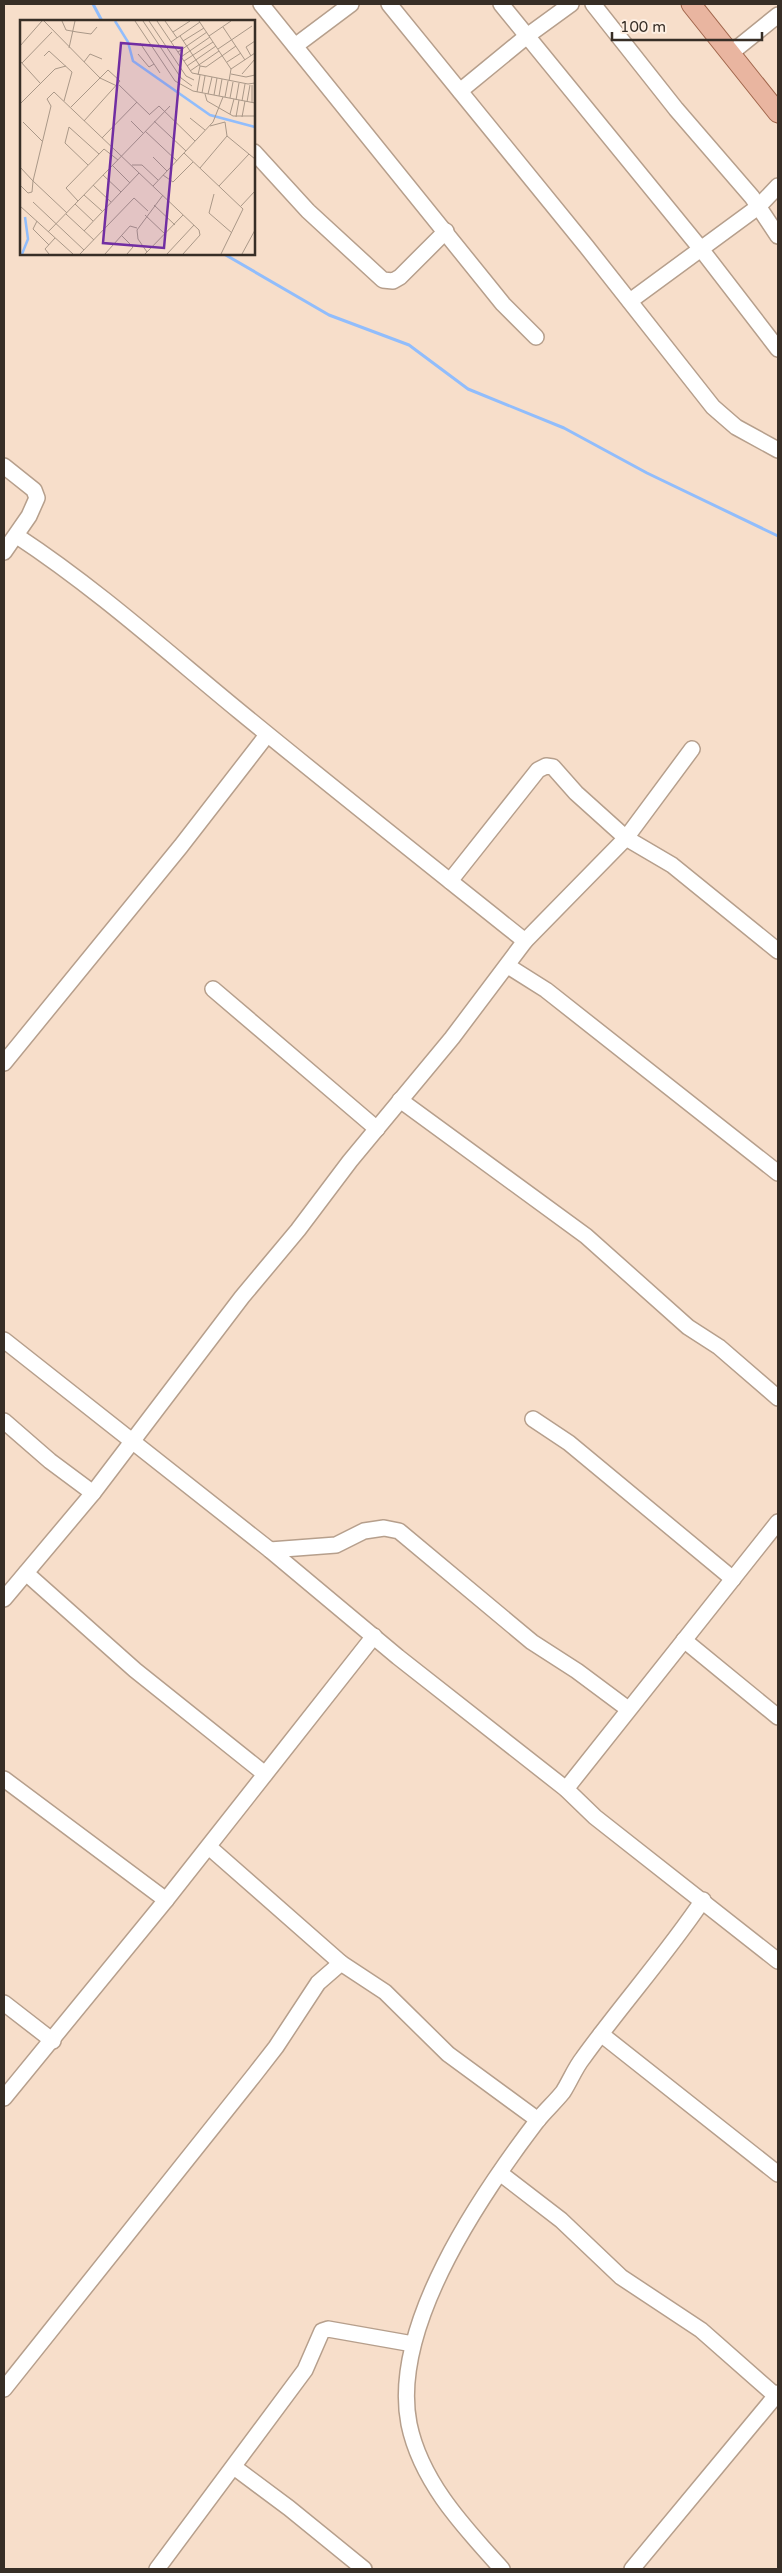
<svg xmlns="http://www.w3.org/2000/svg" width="782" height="2573" font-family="'Varela Round',sans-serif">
  <rect width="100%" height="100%" fill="#f7deca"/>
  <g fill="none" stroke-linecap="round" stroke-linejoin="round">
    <g stroke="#91bdfc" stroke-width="3">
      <polyline points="93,4 102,21"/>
      <polyline points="224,254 329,315 409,345 468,389 564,428 647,473 778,536"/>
    </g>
    <defs>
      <g id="minor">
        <polyline points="261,4 503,304 536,337"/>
        <polyline points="389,4 586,246 713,407 736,427 778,450"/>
        <polyline points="501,4 701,249 778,349"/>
        <polyline points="593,4 676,109 752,197 778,236"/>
        <polyline points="295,46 351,4"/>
        <polyline points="731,53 778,15"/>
        <polyline points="460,91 527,36 571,4"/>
        <polyline points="254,152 308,211 383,280 393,281 400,277 446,231"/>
        <polyline points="630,301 758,207 778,186"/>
        <polyline points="4,466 34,490 37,498 29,516 4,552"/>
        <path d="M17,536C96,588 166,651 239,711C334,789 430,865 525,941"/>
        <polyline points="450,881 538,770 546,766 553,767 576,793 626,838 672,865 778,951"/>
        <polyline points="508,966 546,990 778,1173"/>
        <polyline points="213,989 377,1129"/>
        <polyline points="4,1063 181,846 267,735"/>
        <polyline points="400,1100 586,1236 688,1327 719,1347 778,1398"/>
        <polyline points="4,1340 270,1550 398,1657 566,1789 595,1817 778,1961"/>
        <polyline points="533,1419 569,1443 733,1579"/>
        <polyline points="4,1421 50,1461 93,1493"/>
        <polyline points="270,1550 336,1545 364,1531 384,1528 399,1531 532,1642 577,1671 628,1709"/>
        <polyline points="26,1573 135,1670 265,1774"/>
        <polyline points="4,1599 93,1493 242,1297 298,1230 350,1161 452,1038 525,941 626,838 692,749"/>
        <polyline points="684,1640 778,1717"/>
        <polyline points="4,1779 166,1900"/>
        <polyline points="566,1789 778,1522"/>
        <polyline points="209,1847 341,1963"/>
        <polyline points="4,2003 53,2041"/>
        <polyline points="601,2034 778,2174"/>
        <polyline points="4,2098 166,1900 374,1636"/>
        <polyline points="500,2173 561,2220 621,2277 701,2330 776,2396"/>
        <polyline points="4,2389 255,2074 276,2047 318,1983 341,1963 385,1992 448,2054 538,2120"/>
        <polyline points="234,2467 289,2508 364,2569"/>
        <polyline points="157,2569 305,2370 322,2331 328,2329 413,2344"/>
        <path d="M502,2569C464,2527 421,2482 409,2424C390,2327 480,2196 537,2121C545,2111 555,2102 563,2092C570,2081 575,2068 583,2058C622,2004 666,1955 703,1900"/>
        <polyline points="632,2569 778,2393"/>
      </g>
      <polyline id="major" points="691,4 778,113"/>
    </defs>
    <use href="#minor" stroke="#b69f8c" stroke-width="18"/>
    <use href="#major" stroke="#a1664c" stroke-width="21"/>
    <use href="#minor" stroke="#fff" stroke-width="15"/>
    <use href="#major" stroke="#e9b5a0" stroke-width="19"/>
  </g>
  <g transform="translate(20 20)">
    <rect width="235" height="235" fill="#f7deca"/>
    <path fill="none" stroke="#91bdfc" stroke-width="2.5" d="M95,1L108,22L113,41L190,95L235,107M2,234L8,219L5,197"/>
    <path fill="none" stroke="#aa9888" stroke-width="1" d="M24,1L80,58L97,66M42,1L46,10L57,12L71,14L77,7M115,1L155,61L173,71L235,83M123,1L161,58L172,66M129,1L166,56L174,60M137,1L172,53L228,64L235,63M145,1L157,18M179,1L211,49L209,61M203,7L225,40M153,12L170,1M160,16L180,46L178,55M189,16L211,1M163,21L184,8M151,22L180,2M120,23L140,53M0,26L22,1M49,28L55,1M198,29L232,6M158,32L187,12M118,34L129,47L134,44M24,36L29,31L52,52L44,81M231,36L226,27L235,21M161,37L190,17M0,41L20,63M164,41L193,22M64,42L70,34L82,39M207,42L221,33M2,43L32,12M167,46L196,26M180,46L186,47L216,26M211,49L235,33M170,51L199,31M211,54L226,57L235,55M222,54L235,39M99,65L130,95M232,65V83M177,72L180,55M182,73L185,56M185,74L187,81L213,96H235M188,74L192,57M194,75L197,58M199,76L202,59M205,77L208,61M210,78L213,62M216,80L219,63M222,81L225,64M227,82L230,65M0,84L35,49L46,46M51,87L88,50L100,61L64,101M130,94L139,86L175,121M210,94L214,79M216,97L219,80M222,97L225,81M170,98L185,110M111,101L123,113M134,101L166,131M3,102L23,122M190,106L205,102L207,116L235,139M125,111L157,141M82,118L117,82M164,133L223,189L201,234M133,137L147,151M68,145L45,123L49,107L79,134M92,145L110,163M112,145H122L138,160M0,147L13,161L12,172L8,173L0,165M180,148L207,116M83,155L101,172M143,155L153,162L173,142M73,165L91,182M133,166L193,102L203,77M199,166L229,134M194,174L189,193L212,213M64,175L82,191M58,181L46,168L84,129L98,140M13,182L64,230M55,184L73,201M134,185L155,205M0,186L53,234M221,186L235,171M47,193L13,161L31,86L27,79L34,72L179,210L180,215L163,234M46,194L74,220M125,195L145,214M17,201L13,209L29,225M64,211L119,153M28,212L150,86M102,216L113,227L107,234M127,232L118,219L117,210L143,175M29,234L25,229L35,218M60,234L114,178L128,191M85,234L110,206L117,208M125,234L163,195M147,234L174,205M222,234L235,210"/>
    <path fill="#712ea2" fill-opacity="0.15" stroke="#712ea2" stroke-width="2.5" d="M101,23L162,28L144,228L83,223Z"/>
    <rect width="235" height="235" fill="none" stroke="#372e26" stroke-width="2.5"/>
  </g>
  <rect width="782" height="2573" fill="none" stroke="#372e26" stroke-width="10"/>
  <path d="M612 32v8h150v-8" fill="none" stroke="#372e26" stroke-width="2.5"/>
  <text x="620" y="32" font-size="15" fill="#372e26" stroke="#fdeee1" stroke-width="4" paint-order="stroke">100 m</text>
</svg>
